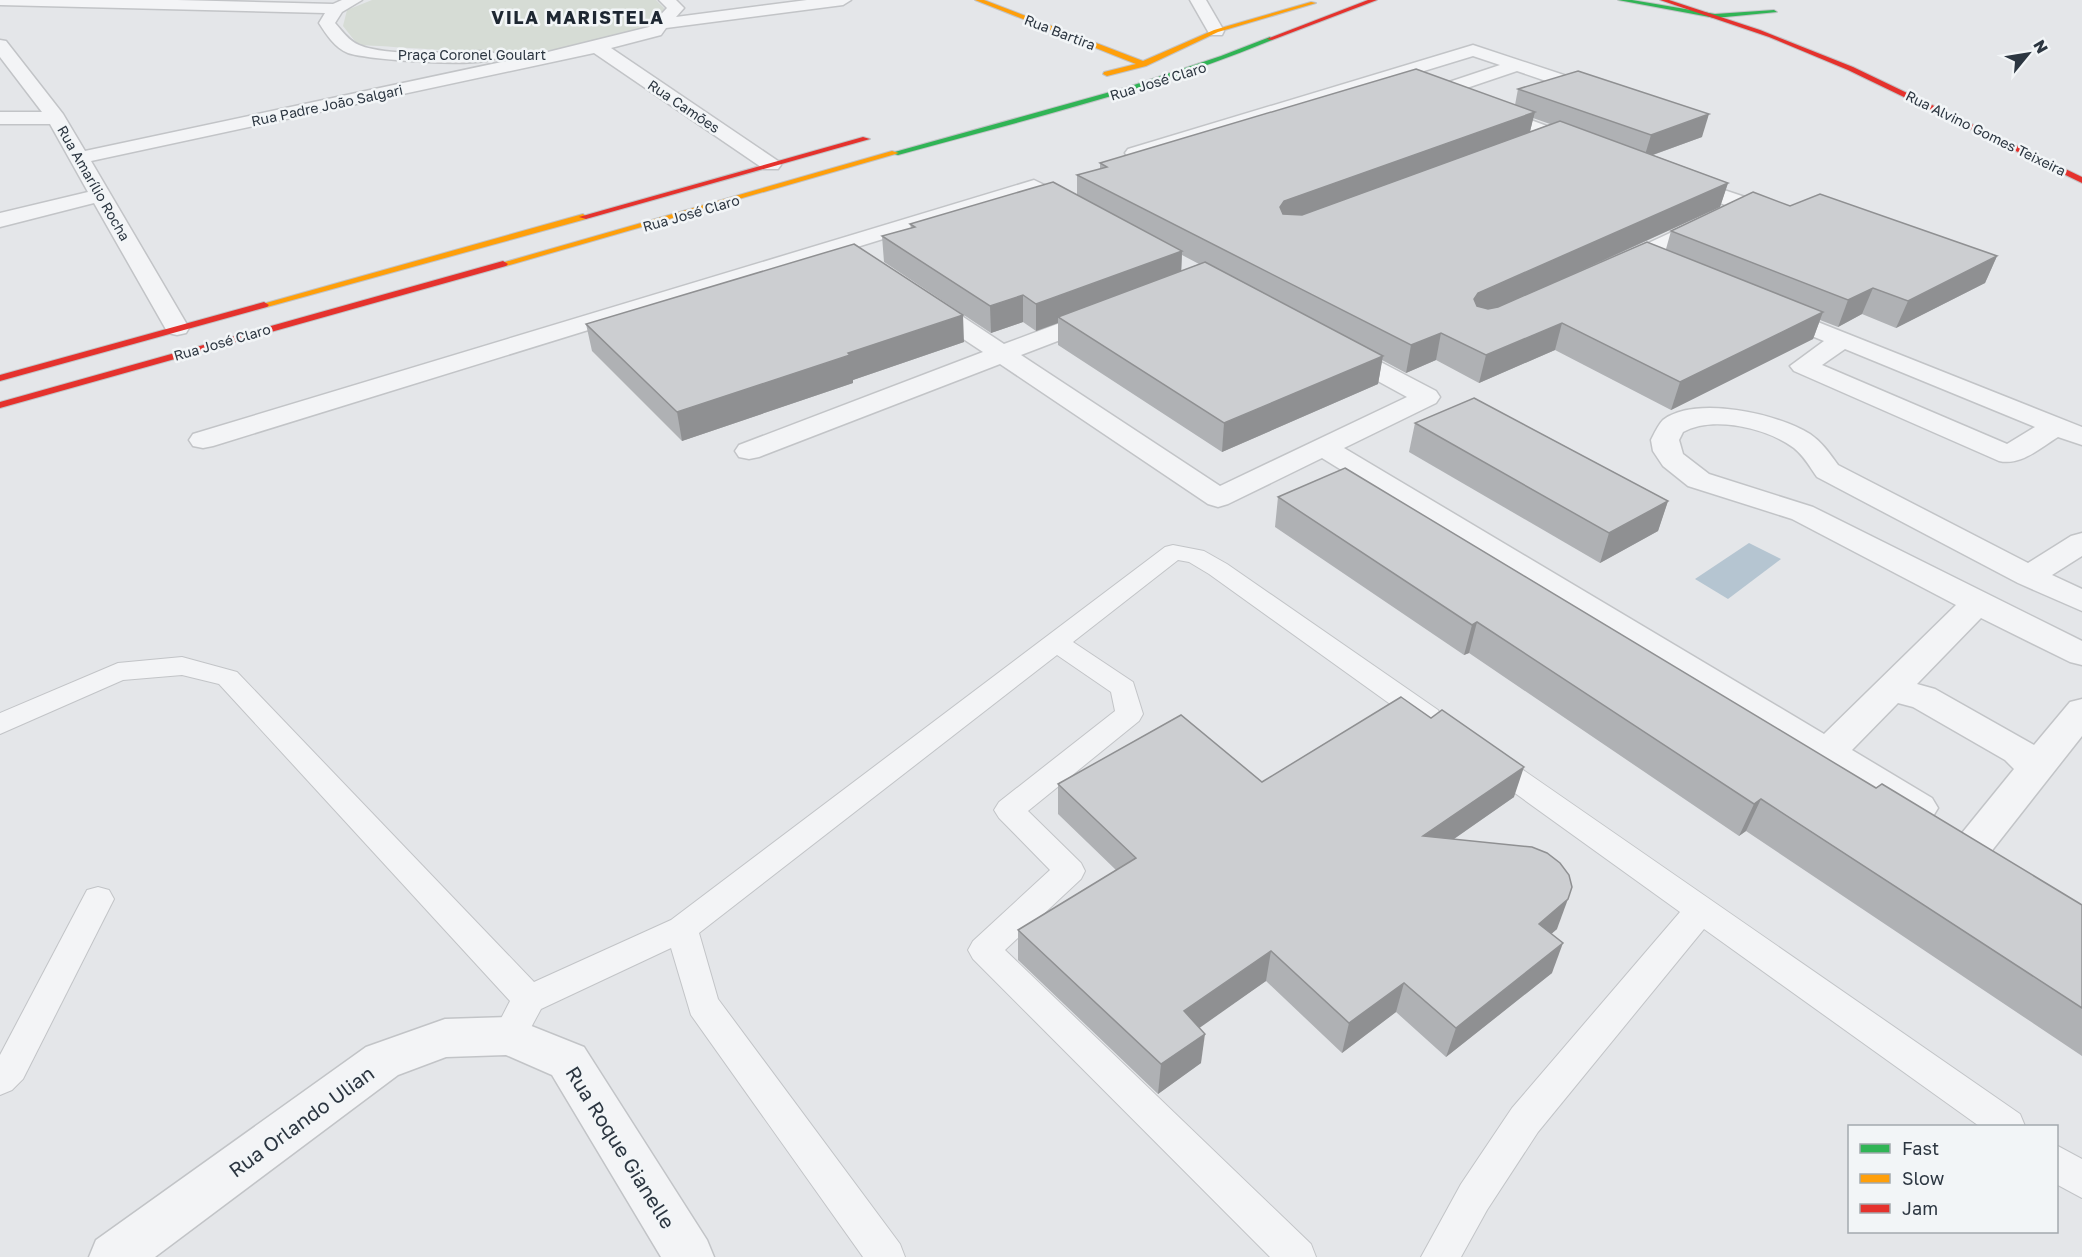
<svg xmlns="http://www.w3.org/2000/svg" width="2082" height="1257" font-family="'Golos Text',sans-serif">
  <rect width="100%" height="100%" fill="#e4e6e9"/>
  <path fill="#d6dcd5" d="M372,0H656L666,10C608,71 438,48 358,45L343,26L347,10Z"/>
  <polygon fill="#b5c5d1" points="1749,543 1781,559 1728,599 1695,579"/>
  <g fill="none" stroke-linecap="round" stroke-linejoin="round">
    <defs>
      <g id="lane">
        <polygon points="1173,545 1204,551 1227,564 1438,710 1442,717 1438,724 1428,726 1418,724 1209,574 1189,562 1178,560 1073,642 1133,682 1143,714 1139,721 1028,811 1081,863 1085,871 1081,879 1005,950 1311,1244 1316,1257 1270,1257 973,959 968,950 973,941 1050,870 999,818 994,810 999,802 1115,711 1111,692 1057,655 699,933 718,999 900,1244 905,1257 863,1257 691,1015 671,948 541,1009 521,1046 509,1051 497,1046 492,1036 510,1001 219,684 182,675 123,680 0,734 0,713 118,663 182,657 237,672 534,982 671,920 1165,547"/>
        <polygon points="1490,751 1500,754 2020,1114 2025,1126 1979,1126 1704,929 1538,1132 1487,1210 1461,1257 1421,1257 1461,1184 1512,1108 1680,912 1480,768 1476,761 1480,754"/>
        <polygon points="98,887 109,890 114,899 23,1079 12,1090 0,1095 0,1055 87,890"/>
        <polygon points="2056,1145 2082,1159 2082,1198 2056,1184"/>
      </g>
      <g id="street">
        <path d="M0,0H177L333,4L342,0H362L342,12L335,23C342,31 349,41 359,45C390,58 456,51 490,51L499,56C489,69 367,60 348,53C335,48 326,34 319,23L325,13L0,5Z"/>
        <polygon points="659,0 676,0 684,8 676,17 807,0 851,0 843,5 666,28 661,35 611,48 778,161 781,165 778,169 764,169 594,53 91,161 189,328 186,333 177,335 168,333 94,203 0,227 0,213 88,192 50,124 0,124 0,112 42,112 0,57 0,40 6,41 63,114 85,151 548,52 649,27 667,8"/>
        <polygon points="1190,0 1206,0 1224,31 1222,35 1210,35"/>
        <polygon points="1473,45 1576,79 1579,83 1576,87 1542,96 1533,91 1536,87 1552,83 1517,71 1443,96 1431,96 1428,92 1431,88 1500,65 1473,56 1142,157 1128,157 1125,153 1128,149"/>
        <polygon points="1488,104 1587,141 1590,145 1580,151 1573,149 1481,114 1479,110 1481,106"/>
        <polygon points="1682,176 1754,200 1757,205 1754,210 1628,270 1612,270 1609,265 1612,260 1728,206 1675,186 1672,182 1675,178"/>
        <path d="M1034,180L1084,204L1087,209L1084,214C1066,218 1047,202 1032,193L213,446L203,448L193,446L189,440L193,434Z"/>
        <path d="M927,297L936,299L1004,344L1092,311L1101,309L1110,311L1113,316L1110,321L1021,355L1220,486L1407,397L1332,356L1328,351L1332,346L1341,343L1350,346L1436,391L1440,397L1436,403L1344,448L1824,734L1956,605L1792,519L1688,486L1663,466L1653,451L1651,440C1654,434 1658,425 1663,420C1695,395 1779,414 1810,434C1822,442 1830,454 1838,465L2028,563L2071,536L2082,533V556L2052,575L2082,589V611L2018,583L1817,477C1810,467 1804,456 1794,448C1767,428 1713,415 1683,432L1679,440L1683,454L1709,474L1813,507L2082,641V665L2070,662L1981,618L1917,684L1935,689L2034,745L2070,702L2082,699V736L1990,853L1976,858L1962,853L1957,843L1962,833L2014,769L2005,760L1913,707L1898,703L1852,750L1932,798L1938,808L1932,818L1919,822L1906,818L1322,458L1228,504L1218,507L1208,504L1000,364L759,457L749,459L739,457L735,451L739,445L983,352L918,309L915,304L918,299Z"/>
        <path d="M1775,305L2082,427V445L2058,437C2040,448 2021,466 1999,461L1794,371L1790,366L1824,341L1766,317L1763,312L1766,307ZM1845,349L2035,427L2007,444L1822,365Z"/>
        <polygon points="509,1017 584,1047 707,1240 714,1257 661,1257 552,1075 506,1055 446,1057 398,1075 155,1257 89,1257 96,1240 366,1047 445,1019"/>
      </g>
      <g id="fast">
        <polygon points="1618,0 1632,0 1715,14 1774,10 1777,12 1715,18"/>
        <path d="M1270,37L1272,40C1151,90 1024,120 898,155L891,153L1128,87L1221,56Z"/>
      </g>
      <g id="slow">
        <polygon points="975,0 984,0 1143,61 1214,30 1311,2 1316,3 1218,32 1146,66 1107,76 1103,74 1104,72 1136,64"/>
        <polygon points="892,151 899,153 506,266 498,264"/>
        <polygon points="583,214 587,217 586,219 267,307 259,305"/>
      </g>
      <g id="jam">
        <polygon points="1368,0 1377,0 1272,40 1267,39"/>
        <polygon points="1660,0 1669,0 1760,30 1853,67 2082,177 2082,183 1848,70 1769,37"/>
        <polygon points="863,137 870,139 586,219 579,217"/>
        <polygon points="503,261 508,264 506,266 0,408 0,402"/>
        <polygon points="264,302 269,305 267,307 0,381 0,375"/>
      </g>
    </defs>
    <use href="#lane" stroke="#c2c4c7" stroke-width="2"/>
    <use href="#street" stroke="#c2c4c7" stroke-width="3"/>
    <use href="#fast" stroke="#c2c4c7" stroke-width="2"/>
    <use href="#slow" stroke="#c2c4c7" stroke-width="2"/>
    <use href="#jam" stroke="#c2c4c7" stroke-width="2"/>
    <use href="#lane" fill="#f3f4f6" fill-rule="evenodd"/>
    <use href="#street" fill="#f3f4f6" fill-rule="evenodd"/>
    <use href="#fast" fill="#30b455" fill-rule="evenodd"/>
    <use href="#slow" fill="#ff9f0a" fill-rule="evenodd"/>
    <use href="#jam" fill="#e5322d" fill-rule="evenodd"/>
  </g>
  <g fill="#afb1b4" fill-rule="evenodd">
    <path d="M1518,89L1702,137L1653,155L1728,183L1720,207L1581,271L1666,249L1671,231L1790,206L1997,256L1985,283L1896,328L1862,314L1838,327L1820,320L1813,339L1671,410L1555,350L1479,383L1436,360L1406,373L1382,360L1378,384L1222,452L1058,345V323L1036,331L1023,322L991,333L884,262L882,236L911,228L910,224L1077,195V175L1100,169V163L1515,105ZM1533,118L1550,124L1530,132ZM1182,255L1199,264L1181,271Z"/>
    <polygon points="586,324 964,342 853,380 853,383 682,441 592,351"/>
    <polygon points="1415,423 1668,501 1658,531 1600,563 1409,452"/>
    <polygon points="1278,497 1876,788 2082,905 2082,1056 1746,831 1739,836 1469,653 1464,655 1275,527"/>
    <polygon points="1262,782 1514,797 1454,839 1557,929 1551,934 1552,973 1446,1057 1396,1012 1342,1053 1266,981 1199,1027 1201,1063 1158,1094 1018,960 1018,930 1116,870 1058,814 1058,784"/>
  </g>
  <g fill="#8f9092">
    <polygon points="1535,112 1529,135 1281,226 1280,207 1284,201"/>
    <polygon points="1709,114 1702,137 1644,158 1651,135"/>
    <polygon points="1728,183 1720,207 1472,320 1474,299 1478,293"/>
    <polygon points="1182,251 1181,277 1058,317 1058,323 1036,331 1036,304"/>
    <polygon points="1997,256 1985,283 1896,328 1908,301"/>
    <polygon points="1873,288 1862,314 1838,327 1848,300"/>
    <polygon points="1023,295 1023,322 991,333 990,306"/>
    <polygon points="1823,312 1813,339 1671,410 1680,382"/>
    <polygon points="963,315 964,342 853,380 853,383 682,441 677,412 848,353"/>
    <polygon points="1562,323 1555,350 1479,383 1486,355"/>
    <polygon points="1441,333 1436,360 1406,373 1411,345"/>
    <polygon points="1383,356 1378,384 1222,452 1224,423"/>
    <polygon points="1668,501 1658,531 1600,563 1609,533"/>
    <polygon points="1477,622 1469,653 1464,655 1472,625"/>
    <polygon points="1524,767 1514,797 1415,866 1423,836"/>
    <polygon points="1761,799 1746,831 1739,836 1754,804"/>
    <polygon points="1568,899 1557,929 1528,954 1539,924"/>
    <polygon points="1563,943 1552,973 1446,1057 1456,1028"/>
    <polygon points="1271,951 1266,981 1181,1041 1184,1011"/>
    <polygon points="1404,983 1396,1012 1342,1053 1349,1023"/>
    <polygon points="1205,1034 1201,1063 1158,1094 1161,1064"/>
  </g>
  <g fill="#ccced1" stroke="#8f9092" stroke-width="1.5">
    <polygon points="1416,69 1535,112 1284,201 1280,207 1283,214 1302,215 1560,121 1728,183 1478,293 1474,299 1477,306 1488,309 1498,307 1647,242 1823,312 1680,382 1562,323 1486,355 1441,333 1411,345 1077,175 1107,167 1100,163"/>
    <polygon points="1578,71 1709,114 1651,135 1518,89"/>
    <polygon points="1053,182 1182,251 1036,304 1023,295 990,306 882,236 915,227 910,224"/>
    <polygon points="1753,192 1790,206 1820,194 1997,256 1908,301 1873,288 1848,300 1671,231"/>
    <polygon points="854,244 963,315 848,353 850,355 677,412 586,324"/>
    <polygon points="1205,262 1383,356 1224,423 1058,317"/>
    <polygon points="1474,398 1668,501 1609,533 1415,423"/>
    <polygon points="1345,468 1876,788 1882,784 2082,905 2082,1008 1761,799 1754,804 1477,622 1472,625 1278,497"/>
    <polygon points="1401,697 1431,718 1442,710 1524,767 1423,836 1532,847 1547,853 1560,863 1569,875 1572,887 1568,899 1539,924 1563,943 1456,1028 1404,983 1349,1023 1271,951 1184,1011 1205,1034 1161,1064 1018,930 1136,858 1058,784 1181,715 1262,782"/>
  </g>
  <g text-anchor="middle" dominant-baseline="central" stroke-width="5" stroke-linejoin="round" paint-order="stroke">
    <g font-size="14" fill="#2c3641" stroke="#f2f5f7">
      <text transform="translate(1060 32) rotate(21)">Rua Bartira</text>
      <text x="472" y="54">Praça Coronel Goulart</text>
      <text transform="translate(1158 81) rotate(-17)">Rua José Claro</text>
      <text transform="translate(327 105) rotate(-12)">Rua Padre João Salgari</text>
      <text transform="translate(684 106) rotate(34)">Rua Camões</text>
      <text transform="translate(1986 133) rotate(26)">Rua Alvino Gomes Teixeira</text>
      <text transform="translate(94 183) rotate(60)">Rua Amarílio Rocha</text>
      <text transform="translate(691 213) rotate(-16)">Rua José Claro</text>
      <text transform="translate(222 342) rotate(-16)">Rua José Claro</text>
    </g>
    <g font-size="18" font-weight="bold" letter-spacing="1.5" fill="#1e2732" stroke="#f2f5f7">
      <text x="578" y="17">VILA MARISTELA</text>
    </g>
    <g font-size="20" fill="#2c3641" stroke="#f2f5f7">
      <text transform="translate(301 1121) rotate(-36)">Rua Orlando Ulian</text>
      <text transform="translate(621 1147) rotate(58)">Rua Roque Gianelle</text>
    </g>
  </g>
  <rect x="1848" y="1125" width="210" height="108" fill="#f2f5f7" stroke="#a3a9ae" stroke-width="1.5"/>
  <rect x="1860" y="1144" width="30" height="9" fill="#30b455" stroke="#a3a9ae" stroke-width="1.5"/>
  <text x="1902" y="1155" font-size="18" fill="#2c3641">Fast</text>
  <rect x="1860" y="1174" width="30" height="9" fill="#ff9f0a" stroke="#a3a9ae" stroke-width="1.5"/>
  <text x="1902" y="1185" font-size="18" fill="#2c3641">Slow</text>
  <rect x="1860" y="1204" width="30" height="9" fill="#e5322d" stroke="#a3a9ae" stroke-width="1.5"/>
  <text x="1902" y="1215" font-size="18" fill="#2c3641">Jam</text>
  <g transform="translate(2028 54) rotate(60)" stroke="#f2f5f7" stroke-width="4.5" paint-order="stroke">
  <path d="M0-4.5L10 22L0 15L-10 22Z" fill="#2c3641"/>
  <text y="-9" font-size="16" font-weight="bold" text-anchor="middle" fill="#2c3641">N</text>
  </g>
</svg>
